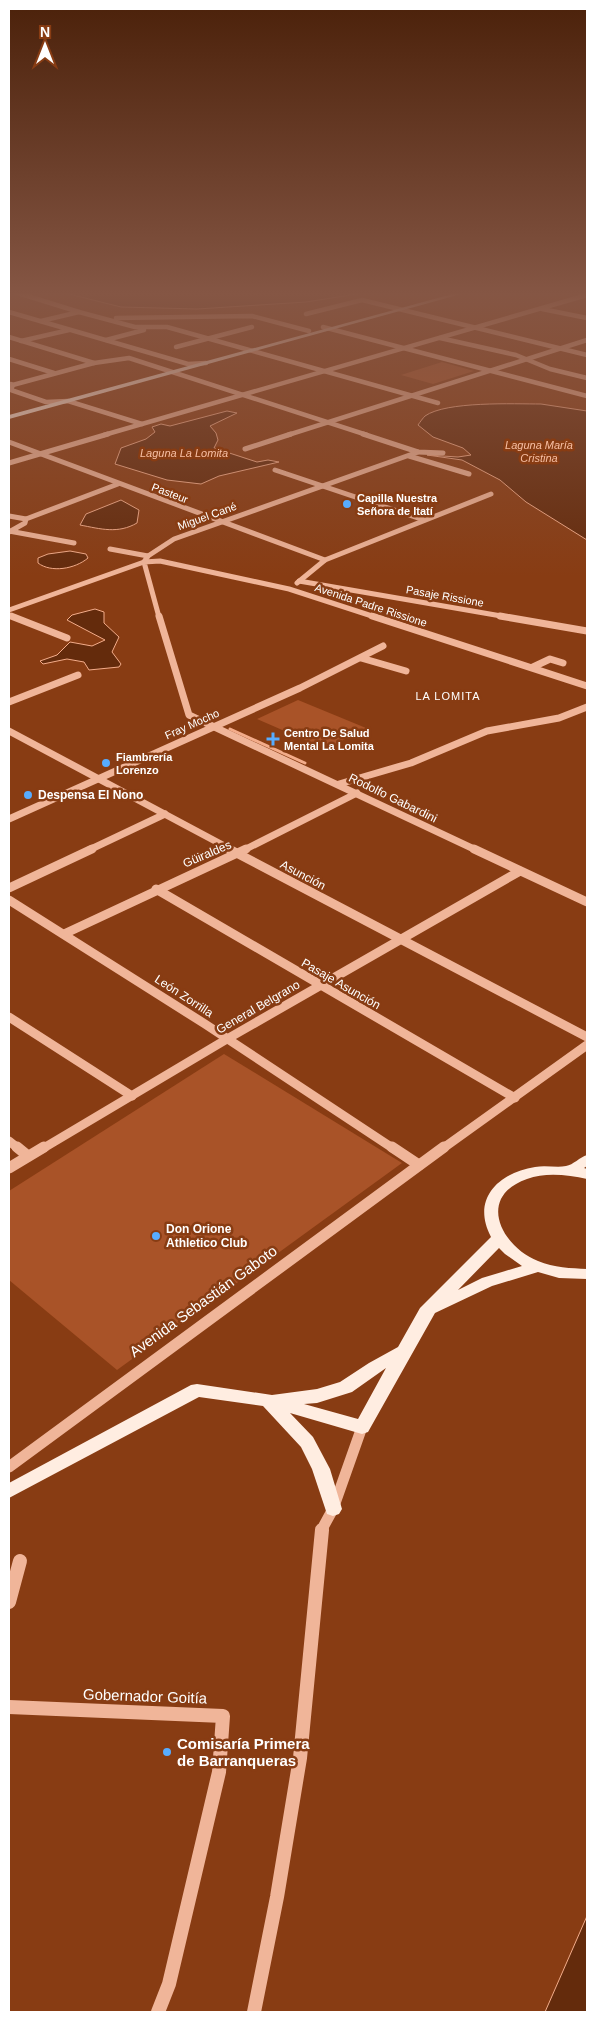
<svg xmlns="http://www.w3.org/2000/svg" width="596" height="2021" font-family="Arial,sans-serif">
  <rect width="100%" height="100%" fill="#883c13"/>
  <g fill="#a95328">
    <polygon points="442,362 474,371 433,384 401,375"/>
    <polygon points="298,700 366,728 326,749 257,719"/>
    <polygon points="224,1054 402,1163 117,1370 9,1280 9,1191"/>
  </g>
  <g fill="#642b0c" stroke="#f3ac8a">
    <polygon points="65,293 363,293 306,302 197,309 121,307"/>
    <path d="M541,404L587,411V540L526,502L500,480L462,460L427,455L458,457L471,455L463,448L433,437L418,425C420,422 423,418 425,416C446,401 514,404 541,404Z"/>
    <polygon points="227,411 237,413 210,426 216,433 218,440 214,448 257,462 268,460 279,462 219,476 201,484 167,480 115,464 121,448 146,439 155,432 152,427 161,424 170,426"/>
    <path d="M121,500L139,510L137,523C118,534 101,529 80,525L86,514Z"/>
    <path d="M70,551L86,554L88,558C75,569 51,573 38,563V558L48,554Z"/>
    <polygon points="95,609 104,612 104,623 119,637 112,652 121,664 119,667 89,670 84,662 67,659 43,664 40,661 57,655 70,642 92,646 105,640 67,620 72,615"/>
    <polygon points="587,1916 587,2012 545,2012"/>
  </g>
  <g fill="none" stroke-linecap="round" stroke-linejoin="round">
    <polyline stroke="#f3ac8a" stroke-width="3" points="230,729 305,763"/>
    <g stroke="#f0b599" stroke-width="4.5">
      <polyline points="18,293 79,312"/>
      <polyline points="542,309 587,318"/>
      <polyline points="9,312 188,364 206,363"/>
      <polyline points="306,314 362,300 587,355"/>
      <polyline points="116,318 252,316 309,331"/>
      <polyline points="41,321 79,312 135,327 167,327 438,403"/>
      <polyline points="323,327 587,396"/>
      <polyline points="9,337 94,363"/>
      <polyline points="440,338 516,355 550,369 587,378"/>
      <polyline points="106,340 144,330"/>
      <polyline points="21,341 69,330"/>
      <polyline points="176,347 252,327"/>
      <polyline points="9,359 54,373"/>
      <polyline points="11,384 13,385 11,390 46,402 68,401 142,424"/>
      <polyline points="9,386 94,363 129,358 367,435"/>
      <polyline points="104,435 587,295"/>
      <polyline points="288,435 587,340"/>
    </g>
    <g stroke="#f0b599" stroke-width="5">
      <polyline points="363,434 418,452 443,453"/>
      <polyline points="9,442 325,560"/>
      <polyline points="245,449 291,434"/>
      <polyline points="409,456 469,474"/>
      <polyline points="9,463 108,434"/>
      <polyline points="275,470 424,520"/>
      <polyline points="9,516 26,519"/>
      <polyline points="9,531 74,543"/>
      <polyline points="9,532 25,523 26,519 118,484"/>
      <polyline points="110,549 148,556"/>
      <polyline points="299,581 507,617"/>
      <polyline points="297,583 325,560 491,494"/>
      <polyline points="9,610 144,562 148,556 174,539 418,452"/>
      <polyline points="9,615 14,617"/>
      <polyline points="159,617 144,562 160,561 289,589 375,617"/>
    </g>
    <g stroke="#f0b599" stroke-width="7">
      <polyline points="11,616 67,638"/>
      <polyline points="159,616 189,715 476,850"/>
      <polyline points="372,616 587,686"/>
      <polyline points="500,616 587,631"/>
      <polyline points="361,658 406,671"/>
      <polyline points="533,667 550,659 563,663"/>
      <polyline points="9,702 78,675"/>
      <polyline points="9,731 232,850"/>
      <polyline points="339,784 411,763 487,731 559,718 587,707"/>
      <polyline points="9,819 300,688 383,646"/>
      <polyline points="89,850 165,814"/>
      <polyline points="244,850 357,793"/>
    </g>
    <g stroke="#f0b599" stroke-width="9">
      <polyline points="229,849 587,1037"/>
      <polyline points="474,849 587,902"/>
      <polyline points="9,888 92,849"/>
      <polyline points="156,889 515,1098"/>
      <polyline points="9,900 205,1024 394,1149"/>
      <polyline points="64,934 246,849"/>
      <polyline points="9,1017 132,1096"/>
      <polyline points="9,1141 19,1149"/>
      <polyline points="42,1149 227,1039 520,871"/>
      <polyline points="442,1149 587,1045"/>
    </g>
    <g stroke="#f0b599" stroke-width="11">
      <polyline points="17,1147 28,1156"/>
      <polyline points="392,1147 419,1165"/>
      <polyline points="9,1168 44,1147"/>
      <polyline points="9,1467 444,1147"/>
      <polyline points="321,1531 333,1509 362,1427"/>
    </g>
    <g stroke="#f0b599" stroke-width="14">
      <polyline points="9,1602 20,1561"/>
      <polyline points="9,1707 223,1716 219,1772 169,1984 158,2012"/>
      <polyline points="254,2012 277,1897 300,1758 322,1530"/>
    </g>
    <g fill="#ffede1" fill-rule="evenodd">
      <polygon points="456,293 465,293 9,419 9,415"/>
      <path d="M587,1155V1166L584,1168L587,1169V1179C568,1175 546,1172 527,1179C476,1197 501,1246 538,1261C554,1268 571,1268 587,1269V1279L559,1278L538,1272L492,1286L435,1313L368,1432L362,1434L290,1413L313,1437L330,1469L342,1509L339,1514L333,1516L327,1514L312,1469L301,1447L263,1406L199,1397L9,1498V1483L191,1385L197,1384L272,1395L317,1389L340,1382L369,1363L398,1347L420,1308L491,1237C471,1199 498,1173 535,1167C546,1165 557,1168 566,1166C573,1165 580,1157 587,1155ZM499,1248L505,1254L522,1266L482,1278L458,1290ZM386,1368L358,1419L304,1404L317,1403L352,1392Z"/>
    </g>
  </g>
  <linearGradient id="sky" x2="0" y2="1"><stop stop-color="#4b210a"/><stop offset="0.51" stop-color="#855644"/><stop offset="1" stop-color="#855644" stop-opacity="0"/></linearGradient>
  <rect width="596" height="576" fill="url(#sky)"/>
  <g fill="#57acff" stroke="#883c13" stroke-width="2">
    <circle cx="347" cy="504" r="5"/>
    <path d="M270.5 731.5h5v5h5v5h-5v5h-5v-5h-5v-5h5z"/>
    <circle cx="106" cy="763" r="5"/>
    <circle cx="28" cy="795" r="5"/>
    <circle cx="156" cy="1236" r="5"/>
    <circle cx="167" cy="1752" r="5"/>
  </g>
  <g text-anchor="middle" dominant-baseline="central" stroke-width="5" stroke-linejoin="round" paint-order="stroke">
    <g font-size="11" font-style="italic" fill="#f7bfa4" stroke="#883c13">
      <text x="539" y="445">Laguna María<tspan x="539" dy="13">Cristina</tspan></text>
      <text x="184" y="453">Laguna La Lomita</text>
    </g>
    <g font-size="11" fill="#fff" stroke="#883c13">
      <text transform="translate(170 493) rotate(21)">Pasteur</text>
      <text transform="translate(207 516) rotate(-20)">Miguel Cané</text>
      <text transform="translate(445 596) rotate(10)">Pasaje Rissione</text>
      <text transform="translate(371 605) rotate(18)">Avenida Padre Rissione</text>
      <text transform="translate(192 724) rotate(-24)">Fray Mocho</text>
    </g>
    <g font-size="11" font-weight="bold" fill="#fff" stroke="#883c13" text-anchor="start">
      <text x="357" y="498">Capilla Nuestra<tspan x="357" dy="13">Señora de Itatí</tspan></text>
      <text x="284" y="733">Centro De Salud<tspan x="284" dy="13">Mental La Lomita</tspan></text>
      <text x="116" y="757">Fiambrería<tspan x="116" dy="13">Lorenzo</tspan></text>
    </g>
    <g font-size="11" letter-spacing="1" fill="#fff" stroke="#883c13">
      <text x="448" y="696">LA LOMITA</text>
    </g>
    <g font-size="12" font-weight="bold" fill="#fff" stroke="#883c13" text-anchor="start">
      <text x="38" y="795">Despensa El Nono</text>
      <text x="166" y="1229">Don Orione<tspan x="166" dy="14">Athletico Club</tspan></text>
    </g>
    <g font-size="12" fill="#fff" stroke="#883c13">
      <text transform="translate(393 798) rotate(26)">Rodolfo Gabardini</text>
      <text transform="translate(207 854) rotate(-23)">Güiraldes</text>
      <text transform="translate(303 875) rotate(28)">Asunción</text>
      <text transform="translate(341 984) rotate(30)">Pasaje Asunción</text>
      <text transform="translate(184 996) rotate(33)">León Zorrilla</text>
      <text transform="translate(258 1007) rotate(-30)">General Belgrano</text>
    </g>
    <g font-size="15" fill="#fff" stroke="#883c13">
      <text transform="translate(203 1301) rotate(-36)">Avenida Sebastián Gaboto</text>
      <text transform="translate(145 1696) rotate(2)">Gobernador Goitía</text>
    </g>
    <g font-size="15" font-weight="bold" fill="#fff" stroke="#883c13" text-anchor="start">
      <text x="177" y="1743">Comisaría Primera<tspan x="177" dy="17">de Barranqueras</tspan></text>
    </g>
  </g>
  <rect width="596" height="2021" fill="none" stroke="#ffffff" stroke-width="20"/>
  <g transform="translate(45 45)" stroke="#883c13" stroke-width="4" paint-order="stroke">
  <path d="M0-4L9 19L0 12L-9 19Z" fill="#ffffff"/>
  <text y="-8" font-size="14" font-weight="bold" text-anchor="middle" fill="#ffffff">N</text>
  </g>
</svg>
